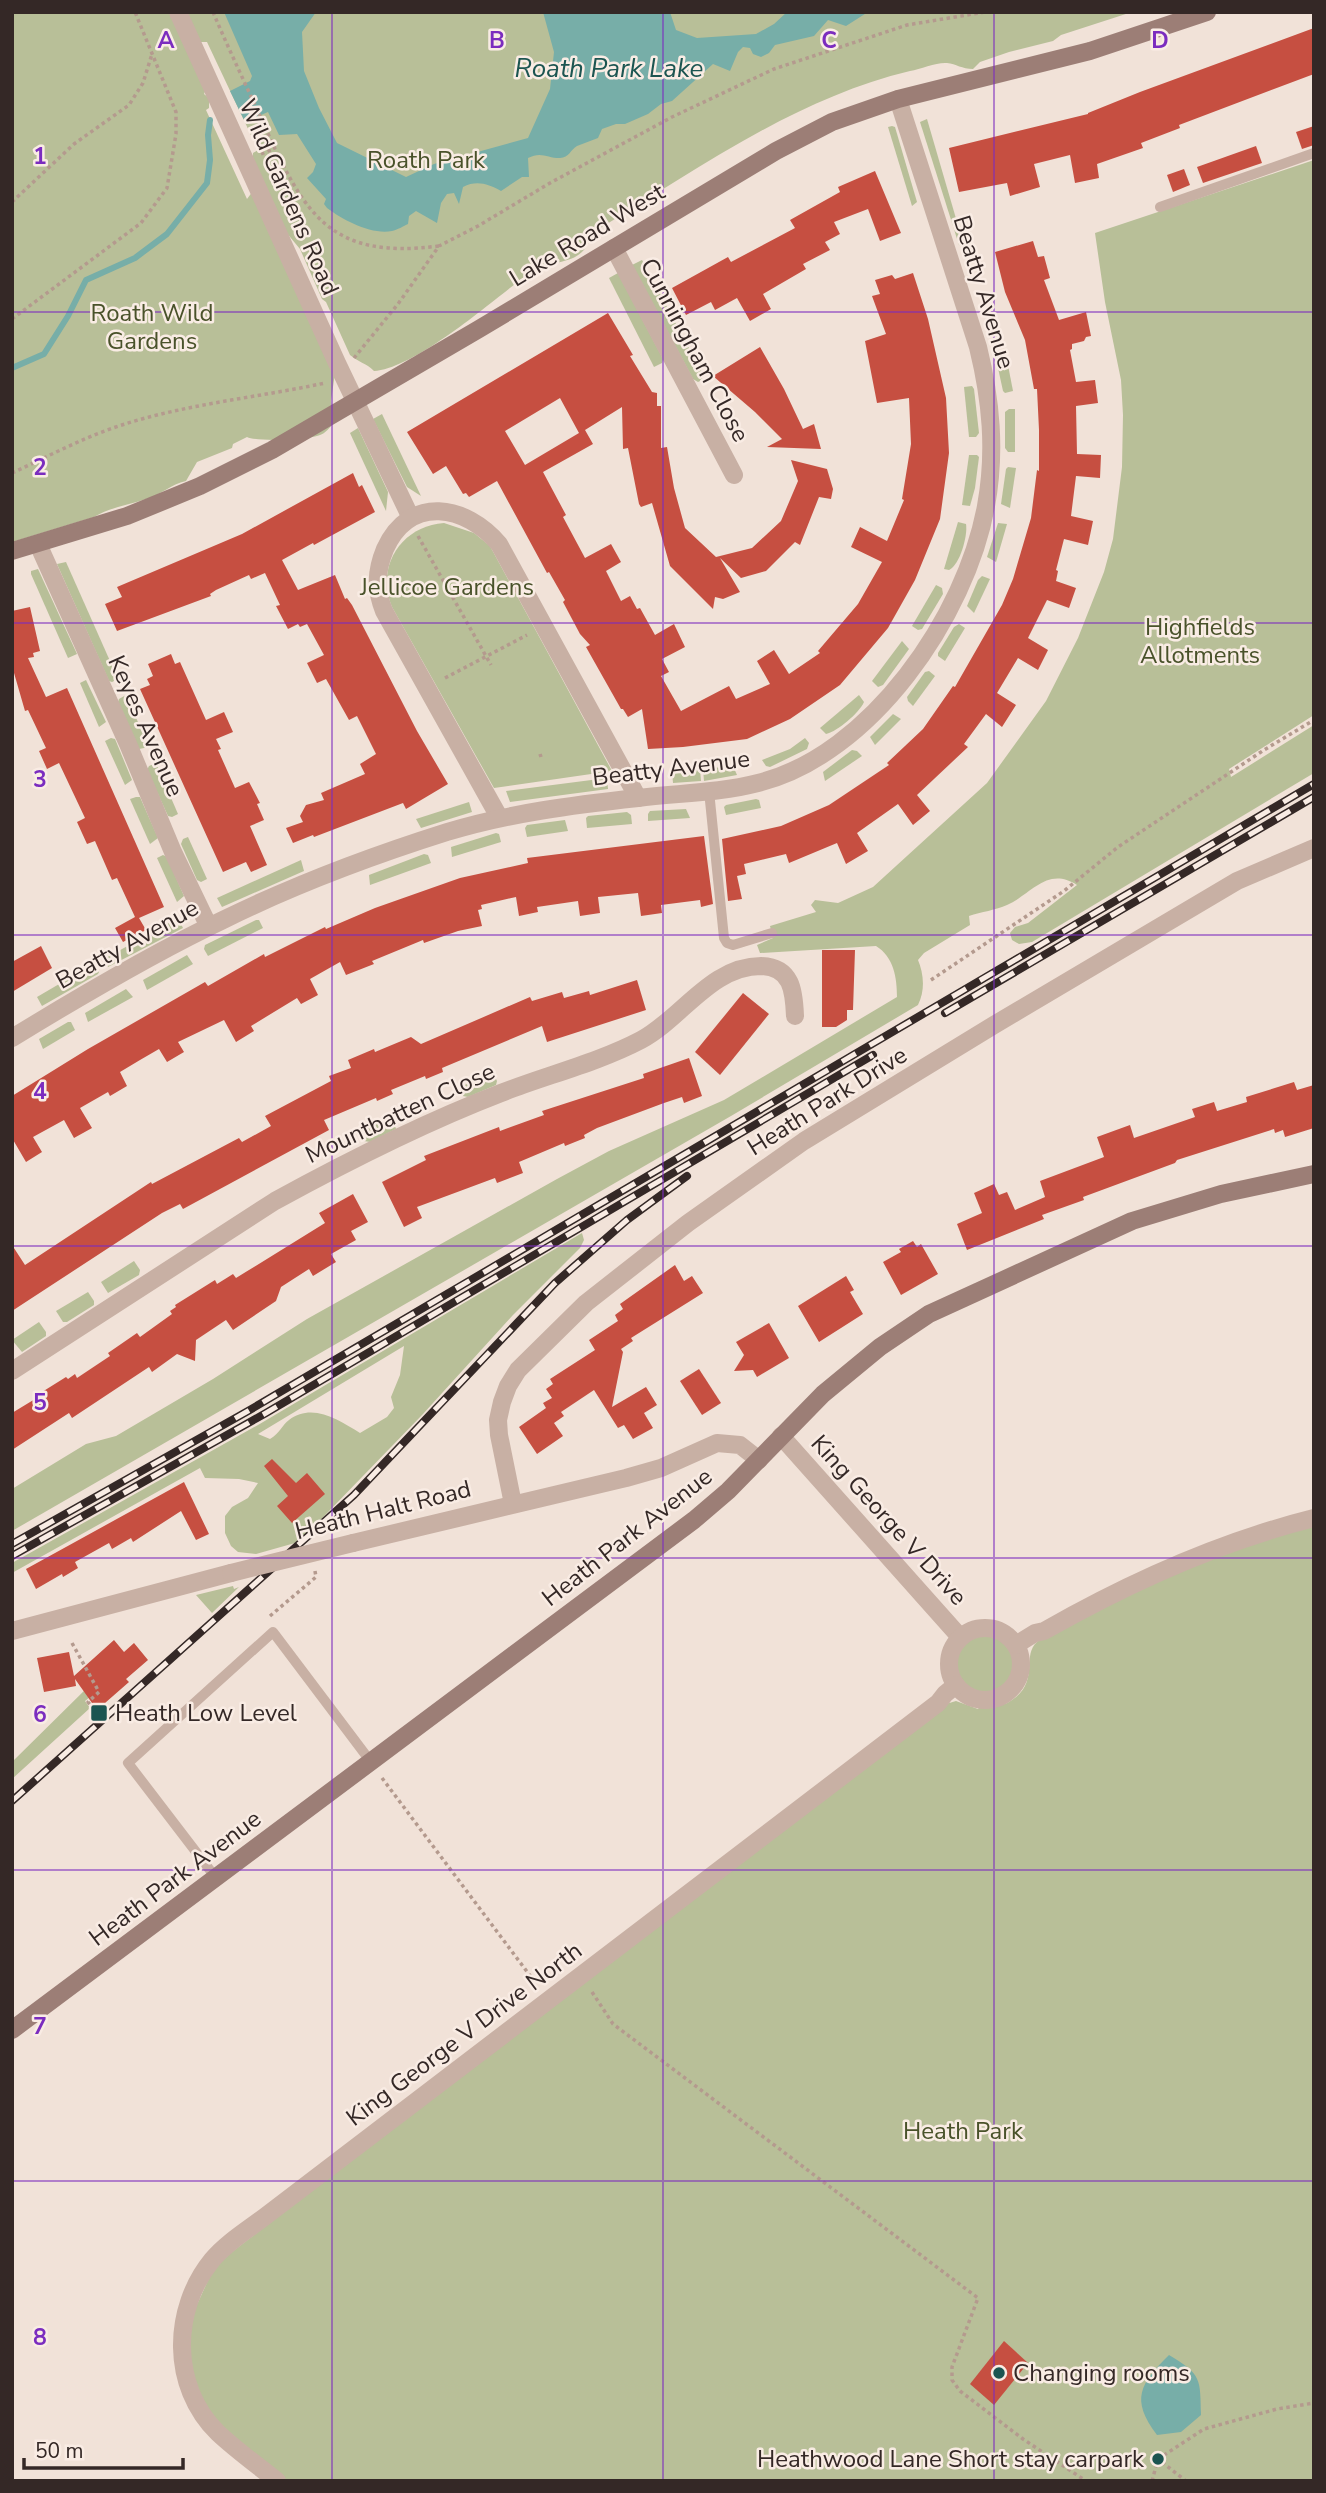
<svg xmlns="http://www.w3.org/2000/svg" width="1326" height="2493" font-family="'Nunito Sans',sans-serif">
  <rect width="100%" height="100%" fill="#f1e2d8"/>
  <g fill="#b8bf98" fill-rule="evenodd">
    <path d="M12,12H1132L1061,35L1053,41L1009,52L980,62L973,69C962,69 956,64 947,63C937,62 921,69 910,71C793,99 694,172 592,233C584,269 551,257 528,274C493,300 416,368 374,371C366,363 358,362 350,355L326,302L322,299L300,249L285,231L335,373L331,401L333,424C330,427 325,434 320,435C309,440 257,442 247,437L233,444L232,448L197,462L186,481C171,484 161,495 146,499C128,505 111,507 94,517L12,542ZM200,42H207L258,150L253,153V191L247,199L206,110L209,108V98L204,94L207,87Z"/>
    <polygon points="927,119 964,246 959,245 920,122"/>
    <polygon points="892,126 895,127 917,202 912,206 888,127"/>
    <path d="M1314,160V715L1229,769L1231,777L1314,725V773L1032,942L1019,944L1012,940L1010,933L1015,927L1028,923L1077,885C1047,866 1032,894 1007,905C996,910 981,912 969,916L970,925L924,953L918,960C923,972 926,989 918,1005L731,1116L12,1531V1489L86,1444L116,1436L213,1379L307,1319L557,1179L609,1151L724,1100L897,997C897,978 894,957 876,946L760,953L757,945L773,938L770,926L816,912L811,905L815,900L838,903L873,887L987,783L1046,701L1078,638L1104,572L1113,539L1122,467L1123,415L1121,380L1105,302L1095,233Z"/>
    <polygon points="642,260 703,374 702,380 698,382 693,379 632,265"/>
    <polygon points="618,273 663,359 662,363 654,367 609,278"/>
    <polygon points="1006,355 1013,391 1005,393 1003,391 996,359"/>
    <polygon points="972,386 974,389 979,433 976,437 969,437 964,387"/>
    <polygon points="1009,409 1015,409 1015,452 1008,452 1005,448 1005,412"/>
    <polygon points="382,414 421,496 407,487 373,419"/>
    <polygon points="358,428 388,492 386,511 350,433"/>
    <polygon points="969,455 977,455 979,457 975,488 970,506 962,505"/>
    <polygon points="1008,467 1016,468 1010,508 1001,504 1006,469"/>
    <path d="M958,522L966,524C968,535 960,565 949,570L944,569Z"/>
    <path d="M444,523L474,533L490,546L612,771L494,788L392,607C375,567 401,526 444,523Z"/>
    <polygon points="998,523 1007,524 996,562 987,557"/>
    <polygon points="66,562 118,679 112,682 109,681 57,564"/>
    <polygon points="38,569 77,654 68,658 31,574 31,571"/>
    <polygon points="982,576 990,579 974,613 967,606 978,580"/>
    <polygon points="936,585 942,588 943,594 922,629 918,630 912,626"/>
    <polygon points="959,624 965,628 945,661 938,656 938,653 954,627"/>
    <polygon points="902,641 909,649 883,685 878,687 872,681"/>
    <polygon points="929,671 935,676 913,706 908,701 907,697 925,672"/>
    <polygon points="86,680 106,722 99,727 80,683"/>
    <polygon points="126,695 149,747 139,749 118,702 119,699"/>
    <path d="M859,695L864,702C859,713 838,731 826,734L820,728Z"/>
    <polygon points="893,714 901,719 875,745 870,737"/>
    <polygon points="111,738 115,739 132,780 125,785 105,741"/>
    <polygon points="805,738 809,743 807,749 770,767 766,766 762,760 790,749"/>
    <polygon points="852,750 857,751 862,756 825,781 823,772"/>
    <polygon points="156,763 178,814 172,817 168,816 147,770 149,766"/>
    <polygon points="733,766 737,775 704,781 703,769"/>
    <polygon points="700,769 701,781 673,783 672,772"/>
    <polygon points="607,778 608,789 510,802 506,791"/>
    <polygon points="136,797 140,797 158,838 150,844 130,799"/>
    <polygon points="756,799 759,800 761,808 726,815 724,807 726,805"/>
    <polygon points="469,802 472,812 421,828 416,819"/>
    <polygon points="686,809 690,818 648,821 648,814 650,811"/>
    <polygon points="627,812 631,815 632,824 587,828 586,818 588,816"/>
    <polygon points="565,820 568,831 527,837 525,828 527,825"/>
    <polygon points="496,833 499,834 501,842 452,857 451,847"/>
    <polygon points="188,837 207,879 201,882 197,880 181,844 183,839"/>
    <polygon points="424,854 428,855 431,863 370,885 369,875"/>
    <polygon points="163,855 167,857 184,896 177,902 157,858"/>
    <polygon points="301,860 304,871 222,907 217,898"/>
    <polygon points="178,918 183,928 108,967 104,959"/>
    <polygon points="256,920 259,920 263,928 208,956 204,949 205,945"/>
    <polygon points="187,955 193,964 147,990 143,980"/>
    <polygon points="95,963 99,972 98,974 42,1006 37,997"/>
    <polygon points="126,989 133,997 88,1022 85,1013"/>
    <polygon points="68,1022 71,1022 75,1030 43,1049 39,1039"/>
    <polygon points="493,1073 497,1081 496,1085 468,1097 463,1096 460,1087"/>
    <polygon points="392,1117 396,1129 370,1142 364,1141 359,1132"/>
    <path d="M582,1233L584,1240L580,1248L513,1315L423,1414L302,1539L295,1543L256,1554L238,1552L231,1546L225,1533V1516L232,1507L248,1498L258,1483L239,1479L205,1478L200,1468L12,1573V1563L258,1425ZM404,1346L400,1375L391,1397L394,1408L387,1417L360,1433C340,1421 313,1402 289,1420C282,1425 280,1433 270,1439L258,1434Z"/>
    <polygon points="134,1261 140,1270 139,1275 108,1293 101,1282"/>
    <polygon points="88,1292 94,1301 94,1305 67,1322 63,1322 56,1311"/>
    <polygon points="39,1322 46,1332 46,1336 22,1352 12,1340"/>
    <path d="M1314,1524V2481H285L218,2424L198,2393L188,2357L190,2320L215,2265L946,1704L956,1701L978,1709L982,1703L998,1700L1005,1704C1043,1685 1020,1657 1037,1642C1051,1631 1069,1624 1084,1616C1117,1598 1151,1579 1186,1566C1228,1550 1271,1538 1314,1524Z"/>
    <polygon points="233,1586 234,1589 239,1587 212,1613 196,1595"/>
    <circle cx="984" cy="1664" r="29"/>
    <polygon points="91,1684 96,1692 85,1701 90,1708 12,1779 12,1762"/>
  </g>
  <g fill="#77aea8">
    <path d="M224,12H316L302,32L304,71L319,108L337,143L406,177L434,164L528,138L550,89L554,52L543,12H670L676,30L697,38L756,34L774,24L787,12H868L846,26L828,20L814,36L775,45L769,53L761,57L753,54L750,48L743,47L738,52L730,71L713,64L672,101L661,104L648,114L625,124H616L602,129L598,138C591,141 584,143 577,146C571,149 569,158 560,158C547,158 541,151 528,158L529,177H522L501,191C488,184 477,180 463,187L459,204L454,193L447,194L441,203L437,223L416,211L409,216L408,224C404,226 397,230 392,231C371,235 343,220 327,208L324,204L326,199L307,178L313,172L316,164L297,134L279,135L268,112L245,122L230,91L250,81L252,76Z"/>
    <path d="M1169,2355C1202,2375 1200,2378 1201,2415L1181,2432L1157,2435C1130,2399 1140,2384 1169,2355Z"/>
  </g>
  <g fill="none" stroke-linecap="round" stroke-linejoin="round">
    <polyline stroke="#77aea8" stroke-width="6" points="12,368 44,354 68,316 86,280 135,258 167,234 207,183 210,160 208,135 210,120"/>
  </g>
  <g fill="#c64f41" fill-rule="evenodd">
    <polygon points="1314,28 1314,74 1179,125 1180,128 1141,143 1143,148 1097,164 1099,178 1075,183 1070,155 1034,164 1040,187 1010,196 1007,183 959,192 949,148 1088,114 1088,113 1140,92"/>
    <polygon points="1314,126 1314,145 1302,149 1296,132"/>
    <polygon points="1256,146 1262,163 1203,183 1197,167"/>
    <polygon points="1184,169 1190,185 1173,192 1167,175"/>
    <polygon points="875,171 901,233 880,241 868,209 834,222 840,234 825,242 830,250 803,264 806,269 763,294 771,309 750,321 737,298 715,310 711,302 686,315 672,288 728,257 731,262 795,228 790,220 840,192 838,187"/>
    <polygon points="1033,241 1038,257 1044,256 1050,278 1044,280 1059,320 1086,312 1091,336 1086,337 1084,341 1072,344 1072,349 1070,350 1076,382 1095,380 1098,403 1076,406 1077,454 1101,455 1100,478 1076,476 1071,516 1093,521 1088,545 1064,539 1056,570 1058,571 1056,581 1076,588 1069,608 1047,600 1028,638 1048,650 1038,670 1018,658 997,693 1016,705 1002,727 986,714 964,744 968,747 917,795 930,811 913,825 898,804 857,833 868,851 846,864 837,843 789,863 786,854 744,864 746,874 737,876 742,899 728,901 722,839 781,826 829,805 889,765 887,763 923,729 953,686 955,687 1002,605 1013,579 1031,518 1037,470 1039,471 1039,430 1037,389 1034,389 1025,340 1005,292 995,252"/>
    <path d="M913,273L928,319L946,398L949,453L940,519L915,580L888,628L840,685L790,719L747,739L683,747L648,749L642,709L628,717L623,709H621L586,647L590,645L580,634L563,602L565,600L549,572L547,573L497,481L469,497L466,493L463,494L446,466L433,474L407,432L608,313L633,355L630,356L652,392L657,393V406H661V448L667,447L674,488L685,528L716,557L752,548L781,521L798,481L791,460L827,469L833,489L831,499L819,497L800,545L795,542L766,571L741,578L720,558L740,592L723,599L715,597L713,609L670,566L652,503L641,507L639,504L628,448L623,449L622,407L585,430L593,444L543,472L566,515L563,517L585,558L611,544L621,562L606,571L621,601L630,596L637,609L640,608L655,635L674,624L685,647L662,659L669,672L661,676L681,711L729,686L736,699L770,684L757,661L774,650L789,674L820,653L818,651L858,604L882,562L851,547L860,527L887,541L904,500L902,499L911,444L909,398L877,403L865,341L886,334L872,296L880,294L875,280L892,275L895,279ZM560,398L579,433L525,465L505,431Z"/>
    <polygon points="760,347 784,389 803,429 814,424 821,449 767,447 782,439 755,412 713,376"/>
    <polygon points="353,473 359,487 362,485 375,512 314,545 313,543 282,560 298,590 335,575 345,599 347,598 352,605 417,731 448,784 406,809 403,803 314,837 313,835 293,843 286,828 303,822 300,816 306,805 324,800 321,793 365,774 360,764 376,754 357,716 349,720 326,679 317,683 307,663 324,655 307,624 300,627 298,624 288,629 276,606 280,605 265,573 251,579 249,575 216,590 210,594 211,596 117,631 105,604 122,597 117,587 242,534"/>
    <polygon points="30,607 40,651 33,653 34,657 28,658 46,697 67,688 164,907 139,918 146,930 123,942 115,928 135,917 117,878 112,880 95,841 87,844 77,822 85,818 59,763 47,769 39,751 46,748 28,710 25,711 12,666 12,611"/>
    <polygon points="171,654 175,664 180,662 206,720 224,712 233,732 216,739 221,749 218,750 235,788 249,782 260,803 257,804 264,820 250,826 267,865 251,872 246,862 223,872 140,689 150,685 147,679 153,676 148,664"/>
    <polygon points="704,836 713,904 701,907 700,900 661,905 662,913 641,916 638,893 598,897 600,913 580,916 578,901 537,907 538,912 519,916 516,897 481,905 482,909 478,910 482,926 458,931 424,943 423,940 372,961 374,964 346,975 340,962 310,979 318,995 301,1004 297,998 251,1026 254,1031 236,1042 224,1020 178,1042 184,1052 167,1062 159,1049 140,1060 120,1072 127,1086 110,1096 108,1092 80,1108 92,1128 74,1138 64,1120 33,1137 42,1152 26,1162 12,1138 12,1096 88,1049 205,982 208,986 264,954 265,957 325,927 326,929 375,908 460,878 528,863 527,858"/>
    <polygon points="41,946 52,968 12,992 12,962"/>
    <polygon points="822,950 855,950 853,1010 847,1010 847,1020 836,1027 822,1027"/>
    <polygon points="637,980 646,1010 547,1042 542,1026 442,1068 443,1072 426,1079 425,1076 391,1090 393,1094 377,1101 376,1098 324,1120 329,1130 183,1209 180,1204 162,1213 12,1311 12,1245 25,1265 151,1182 152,1184 239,1138 242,1142 271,1126 265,1116 331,1081 329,1076 351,1068 348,1060 374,1049 375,1052 411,1037 421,1044 530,997 532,1001 562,992 564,998 589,991 590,995"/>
    <polygon points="743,993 769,1014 720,1075 695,1052"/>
    <polygon points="689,1058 702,1096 684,1103 682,1097 664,1103 597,1128 584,1135 585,1138 565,1146 564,1143 519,1162 523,1173 497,1183 495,1178 417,1207 422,1218 404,1227 382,1182 426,1160 424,1156 499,1127 500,1131 544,1115 542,1111 644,1078 643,1074"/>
    <polygon points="1294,1082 1297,1090 1314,1085 1314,1128 1285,1137 1283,1130 1275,1133 1274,1129 1177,1160 1175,1163 1083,1197 1084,1200 1042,1215 1044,1219 967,1250 957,1224 982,1213 974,1193 994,1184 999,1195 1007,1192 1015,1210 1045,1197 1040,1181 1104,1157 1097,1137 1130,1125 1134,1138 1195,1117 1192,1109 1214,1102 1217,1111 1247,1102 1246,1097"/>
    <polygon points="353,1194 368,1222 351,1231 356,1240 331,1254 336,1262 313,1276 309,1269 281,1287 276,1301 233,1330 226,1320 196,1340 195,1361 177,1354 152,1372 149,1367 72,1418 69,1413 12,1450 12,1413 35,1399 34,1397 66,1377 68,1379 75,1374 77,1378 110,1356 108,1353 137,1333 140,1337 172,1314 170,1311 176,1307 175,1305 215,1280 217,1284 233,1274 236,1278 325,1223 319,1213"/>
    <polygon points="913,1241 917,1247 921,1244 938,1274 901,1295 883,1262 901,1252 899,1249"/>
    <polygon points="675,1265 684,1281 692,1276 703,1293 631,1338 633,1341 621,1349 623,1352 612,1407 646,1387 657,1405 644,1413 653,1428 633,1439 624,1425 618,1428 594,1390 561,1412 564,1416 554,1423 563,1436 537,1454 519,1427 546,1408 543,1403 552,1398 546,1389 553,1384 550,1379 595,1350 589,1340 618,1321 615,1315 623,1309 620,1304"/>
    <polygon points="846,1276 854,1290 850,1292 863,1314 819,1342 798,1306"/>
    <polygon points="769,1323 789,1358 757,1377 753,1370 734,1371 744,1355 736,1342"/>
    <polygon points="699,1369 721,1403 702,1415 680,1381"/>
    <polygon points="272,1459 296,1483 307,1473 325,1494 292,1523 277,1506 288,1496 264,1466"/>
    <polygon points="184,1482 209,1534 196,1540 181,1511 133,1542 131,1538 112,1549 109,1543 75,1562 78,1568 63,1577 62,1574 36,1589 26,1569"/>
    <polygon points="114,1640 124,1652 134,1643 148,1660 126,1679 129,1682 97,1710 75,1679 76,1686 44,1692 37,1658 69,1652 74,1676"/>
    <polygon points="1004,2341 1028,2363 994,2405 970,2384"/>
  </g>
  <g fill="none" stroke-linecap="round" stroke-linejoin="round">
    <g stroke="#b49a8e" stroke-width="3.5" stroke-dasharray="3.5 3.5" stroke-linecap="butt">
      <path d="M213,12C229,50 247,87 264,125C305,215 330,260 439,246"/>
      <polyline points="259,149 272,142"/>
      <polyline points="261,154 275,148"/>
      <polyline points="12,202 74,144 129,105 143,83 152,54"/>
      <polyline points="12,319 141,223 167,188 176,134 176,112 135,12"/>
      <polyline points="354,358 398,304 439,246 478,226 550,183 672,117 774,69 907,25 985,12"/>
      <path d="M12,473C49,456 86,436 125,424C188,404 260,397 325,383"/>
      <polyline points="418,536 491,665"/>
      <polyline points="445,678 527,635"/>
      <polyline points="540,754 541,757"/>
      <polyline points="931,980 1064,891 1118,847 1264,750 1314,720"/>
      <polyline points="270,1616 316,1577 315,1571"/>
      <polyline points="72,1643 99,1692 88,1702 92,1707"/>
      <polyline points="382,1778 537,1985"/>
      <polyline points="592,1992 613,2024 978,2298 952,2367 952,2380 960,2391 1023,2439 1086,2481"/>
      <polyline points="1158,2459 1204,2429 1277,2409 1314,2403"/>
      <polyline points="1152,2481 1158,2459 1186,2481"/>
    </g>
    <g stroke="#c8b0a4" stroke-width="10">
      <polyline points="1160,207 1314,153"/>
      <polyline points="709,791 724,938 727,943 733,945 772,933"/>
      <polyline points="216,1878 128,1763 273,1632 371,1762"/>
    </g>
    <g stroke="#c8b0a4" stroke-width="18">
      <polyline points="178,12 337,363 410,516"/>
      <polyline points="614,248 734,475"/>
      <polyline points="38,544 128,744 173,852 209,927"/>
      <path d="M499,817L384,611C375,589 376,571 385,549C410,494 466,505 499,544L638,798"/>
      <path d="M12,1038C79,997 153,953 223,920C294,885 371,856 447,832C510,813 573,805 638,798C678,793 719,793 758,783C871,755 966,616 986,506C996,451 991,400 978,347L898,99"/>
      <path d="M12,1371L275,1201C348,1161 423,1123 501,1093C547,1075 597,1063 641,1040C682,1018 711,966 761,966C792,967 794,991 795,1016"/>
      <polyline points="781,1436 960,1637"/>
      <polyline points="513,1504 499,1435 498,1420 502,1402 508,1386 518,1370 586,1303 688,1223 804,1141 994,1025 1237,881 1314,848"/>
      <polyline points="353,1543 626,1478 661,1468 717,1443 740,1445 759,1460"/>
      <circle cx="985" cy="1664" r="36"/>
      <polyline points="12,1631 231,1573"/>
      <path d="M1016,1645L1035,1633L1044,1631C1130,1582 1218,1542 1314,1518"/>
      <path d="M277,2481C257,2465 236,2450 218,2433C170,2386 172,2309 212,2260C227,2242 249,2229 267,2215L938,1703L945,1694L956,1685"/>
    </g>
    <g stroke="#9c7e76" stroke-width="18">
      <polyline points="12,551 127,516 200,486 272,450 479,329 776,151 832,122 898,99 1090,51 1207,12"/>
      <polyline points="12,2030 694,1520 728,1491 823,1394 880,1347 929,1314 1132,1221 1221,1194 1314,1174"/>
    </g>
    <defs>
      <g id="rail">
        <polyline points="945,1013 1314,797"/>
        <polyline points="12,1544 248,1411 1314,784"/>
        <polyline points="12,1556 266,1413 873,1055"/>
        <polyline points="12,1801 354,1495 555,1283 627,1220 687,1176"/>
      </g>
    </defs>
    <use href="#rail" stroke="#342826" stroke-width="8"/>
    <use href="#rail" stroke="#f9ece4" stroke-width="5" stroke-dasharray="16" stroke-linecap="butt"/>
    <polyline stroke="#c8b0a4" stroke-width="18" points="231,1573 353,1543"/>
  </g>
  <path fill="none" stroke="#7b2cbf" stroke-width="2" stroke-opacity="0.55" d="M332,12V2481M663,12V2481M994,12V2481M12,312H1314M12,623H1314M12,935H1314M12,1246H1314M12,1558H1314M12,1870H1314M12,2181H1314"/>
  <g fill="#1c5551" stroke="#f9ece4" stroke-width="2.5">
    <rect x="90" y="1704" width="18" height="18" rx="3.5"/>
    <circle cx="999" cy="2373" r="7"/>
    <circle cx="1158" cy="2459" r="7"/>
  </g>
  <g text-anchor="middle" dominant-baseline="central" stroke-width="5" stroke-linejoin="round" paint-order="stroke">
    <g font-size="24" fill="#49522a" stroke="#f9ece4">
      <text x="426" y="160">Roath Park</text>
      <text x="152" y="313">Roath Wild<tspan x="152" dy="28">Gardens</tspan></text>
      <text x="447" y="587">Jellicoe Gardens</text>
      <text x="1200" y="627">Highfields<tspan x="1200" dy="28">Allotments</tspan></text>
      <text x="963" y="2131">Heath Park</text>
    </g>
    <g font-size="24" fill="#342826" stroke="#f9ece4">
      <text transform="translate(289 197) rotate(66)">Wild Gardens Road</text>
      <text transform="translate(587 235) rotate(-31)">Lake Road West</text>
      <text transform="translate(984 292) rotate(73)">Beatty Avenue</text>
      <text transform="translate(695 350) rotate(62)">Cunningham Close</text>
      <text transform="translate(146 726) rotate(66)">Keyes Avenue</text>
      <text transform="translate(671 768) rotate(-7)">Beatty Avenue</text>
      <text transform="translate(127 944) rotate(-29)">Beatty Avenue</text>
      <text transform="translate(827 1101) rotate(-32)">Heath Park Drive</text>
      <text transform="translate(400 1113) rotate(-25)">Mountbatten Close</text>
      <text transform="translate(383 1510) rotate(-14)">Heath Halt Road</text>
      <text transform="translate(889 1520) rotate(48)">King George V Drive</text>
      <text transform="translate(627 1537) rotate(-38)">Heath Park Avenue</text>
      <text transform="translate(175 1878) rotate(-37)">Heath Park Avenue</text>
      <text transform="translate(464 2034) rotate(-37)">King George V Drive North</text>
    </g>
    <g font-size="24" fill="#342826" stroke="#f9ece4" text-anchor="start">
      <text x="115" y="1713">Heath Low Level</text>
      <text x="1013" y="2373">Changing rooms</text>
      <text x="1144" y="2459" text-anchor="end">Heathwood Lane Short stay carpark</text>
    </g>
    <g font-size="26" font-style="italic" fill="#1c5551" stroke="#f9ece4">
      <text x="609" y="68">Roath Park Lake</text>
    </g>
  </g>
  <g font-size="23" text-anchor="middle" font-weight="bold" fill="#7b2cbf" stroke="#f9ece4" stroke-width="5" stroke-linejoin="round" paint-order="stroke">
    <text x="166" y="48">A</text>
    <text x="497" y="48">B</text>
    <text x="829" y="48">C</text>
    <text x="1160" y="48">D</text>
    <text x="40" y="164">1</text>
    <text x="40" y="475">2</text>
    <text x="40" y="787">3</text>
    <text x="40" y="1099">4</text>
    <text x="40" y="1410">5</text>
    <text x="40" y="1722">6</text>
    <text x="40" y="2034">7</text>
    <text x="40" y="2345">8</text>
  </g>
  <rect width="1326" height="2493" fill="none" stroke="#342826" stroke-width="28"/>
  <path d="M24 2458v10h159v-10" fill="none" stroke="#342826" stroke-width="3.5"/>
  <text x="35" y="2458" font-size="21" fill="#342826" stroke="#f9ece4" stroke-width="5" paint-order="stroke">50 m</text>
</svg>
